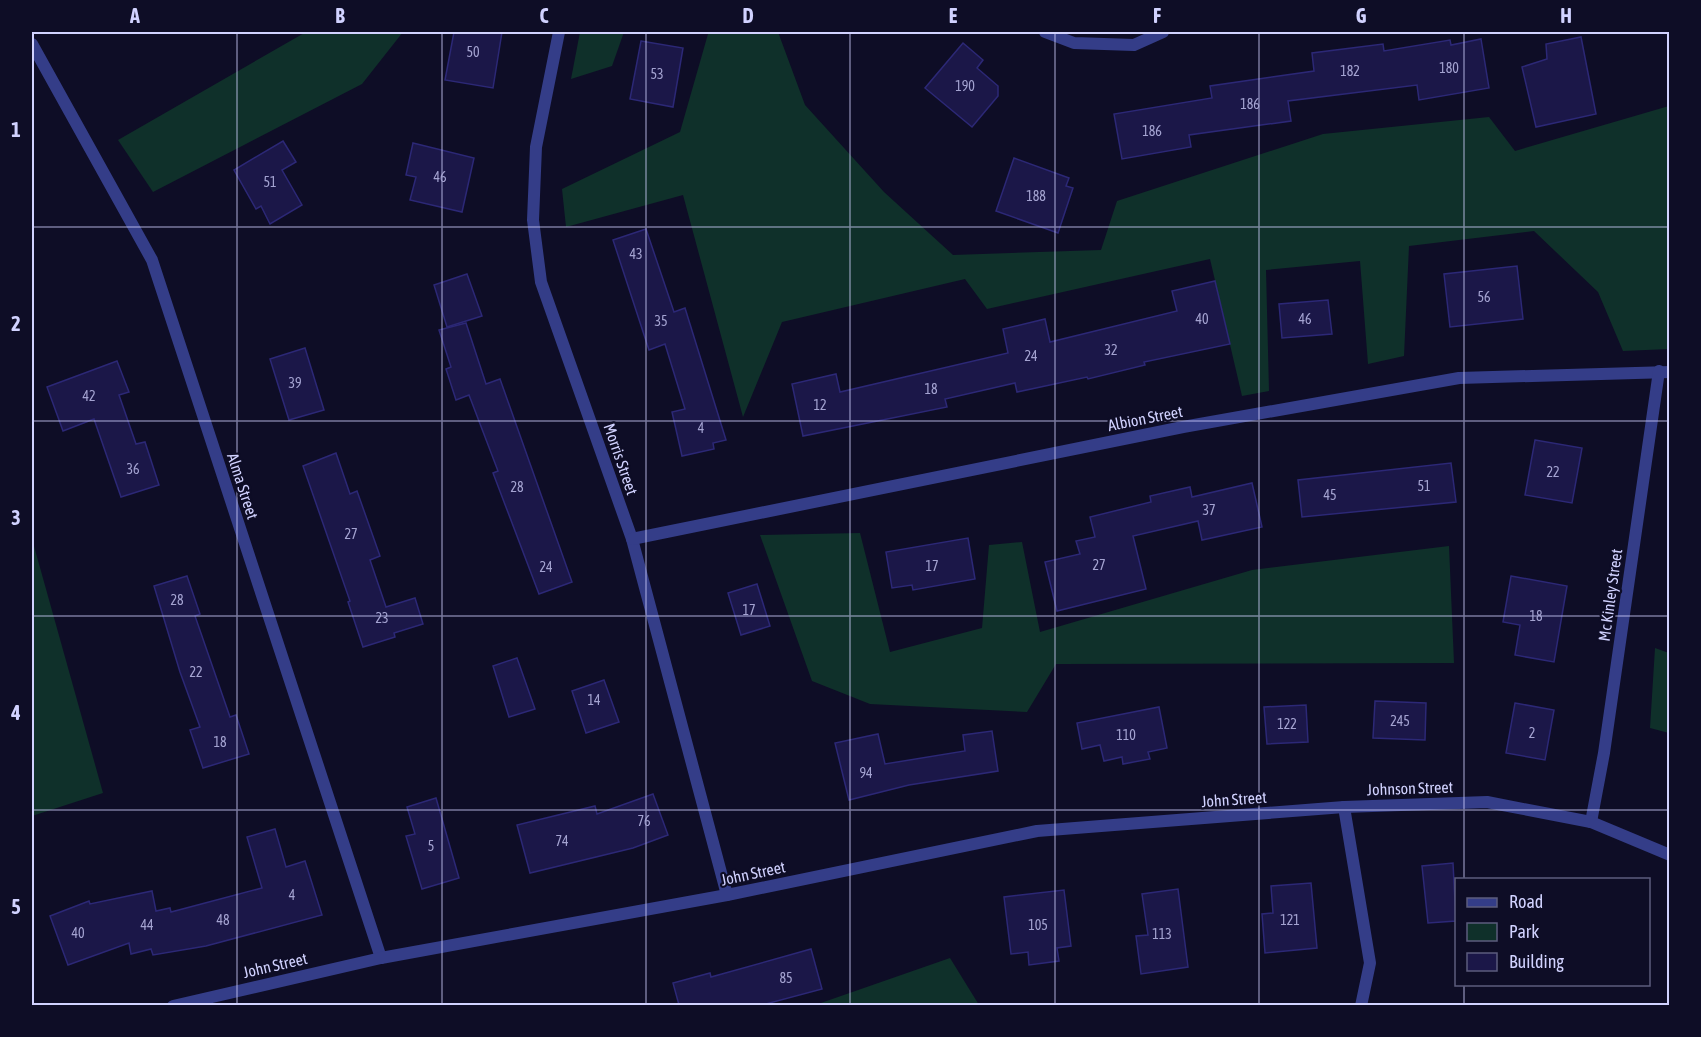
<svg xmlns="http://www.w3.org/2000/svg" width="1701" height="1037" font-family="'Asap Condensed',sans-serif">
  <rect width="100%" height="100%" fill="#0e0d26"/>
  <g fill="#0f302a">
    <polygon points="306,32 403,32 362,84 153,192 118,140"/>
    <polygon points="580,32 624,32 612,66 571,79"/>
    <polygon points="697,32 778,32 805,105 884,192 953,255 1101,250 1117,201 1323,134 1489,117 1515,151 1669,106 1669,349 1623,351 1598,292 1534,231 1409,246 1404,356 1368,364 1360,261 1266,270 1269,391 1242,396 1210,259 987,309 965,279 782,322 743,417 683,195 566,227 562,189 680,132 708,34"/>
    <polygon points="860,533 890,652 982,628 989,545 1022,542 1040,632 1252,570 1449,546 1454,663 1056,664 1027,712 870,704 812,681 760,535"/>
    <polygon points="32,539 103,793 32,816"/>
    <polygon points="1655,648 1669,653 1669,733 1650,728"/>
    <polygon points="950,958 979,1005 815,1005 818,1004"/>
  </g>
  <g fill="#1b1748" stroke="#2c2876" stroke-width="1.5">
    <polygon points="454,32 502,32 493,88 445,80"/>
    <polygon points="1581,37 1596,114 1536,127 1522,67 1547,59 1546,44"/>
    <polygon points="1481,39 1489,88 1419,100 1417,85 1288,101 1291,121 1189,135 1191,147 1122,159 1114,114 1212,98 1210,86 1314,71 1312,53 1383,44 1384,51 1450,40 1451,45"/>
    <polygon points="641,41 683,48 673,107 630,99"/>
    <polygon points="963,43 983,60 977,68 998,86 998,96 972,127 925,88"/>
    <polygon points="283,141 296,162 282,170 302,205 270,224 261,206 256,209 234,170"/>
    <polygon points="413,143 474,158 462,212 410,200 416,177 406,175"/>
    <polygon points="1014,158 1069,178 1066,186 1073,188 1058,233 996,211"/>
    <polygon points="646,229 674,312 685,308 726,440 713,443 714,449 682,456 672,412 685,409 665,344 649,350 613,240"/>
    <polygon points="1517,266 1523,319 1450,327 1444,274"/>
    <polygon points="467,274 482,316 447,327 434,285"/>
    <polygon points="1215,281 1230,344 1144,362 1145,365 1088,379 1087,377 1017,392 1015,383 945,399 947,407 803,436 792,384 836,374 840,392 1008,353 1003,329 1045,319 1050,342 1177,311 1172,291"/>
    <polygon points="1328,300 1332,334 1282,338 1279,304"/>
    <polygon points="466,323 486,384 500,379 572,582 539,594 493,473 498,471 469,395 456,400 446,369 451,367 439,330"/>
    <polygon points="305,348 324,410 289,420 270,359"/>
    <polygon points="117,361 129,392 119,395 136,444 145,442 159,485 121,497 94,419 63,431 47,387"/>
    <polygon points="1535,440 1582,448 1572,503 1525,495"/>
    <polygon points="336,453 350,494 357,491 380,556 370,560 386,607 415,598 423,624 394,633 395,637 363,647 348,602 350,601 303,466"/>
    <polygon points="1451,463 1456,502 1302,517 1298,480"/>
    <polygon points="1252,483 1262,527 1202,540 1198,521 1133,536 1146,589 1057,611 1045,562 1080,554 1076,541 1095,537 1090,517 1151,502 1150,496 1190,487 1192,497"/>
    <polygon points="968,538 975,579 913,590 912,585 892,588 886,552"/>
    <polygon points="187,576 200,614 195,616 230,717 236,715 249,754 203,768 190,730 200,727 180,672 154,586"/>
    <polygon points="1511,576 1567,586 1554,662 1515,655 1520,625 1503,622"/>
    <polygon points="757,584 770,626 741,635 728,593"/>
    <polygon points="517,658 535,709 509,717 493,666"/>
    <polygon points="604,680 619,722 586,733 572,691"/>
    <polygon points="1375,701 1426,703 1425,740 1373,738"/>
    <polygon points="1515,703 1554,710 1545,760 1506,753"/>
    <polygon points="1306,705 1308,742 1267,744 1264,707"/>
    <polygon points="1159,707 1167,748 1148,752 1150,759 1123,764 1122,757 1104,761 1100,745 1082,749 1077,723"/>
    <polygon points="992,731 998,771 909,785 849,800 835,743 878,734 885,764 965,751 963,735"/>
    <polygon points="653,794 668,835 633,848 530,873 517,825 595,806 597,814"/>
    <polygon points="436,798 459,878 422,889 406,836 415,834 407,807"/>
    <polygon points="275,829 286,867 305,861 322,915 206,946 153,955 151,949 131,954 129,943 68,965 50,916 89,901 90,904 152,891 156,911 170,908 171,912 262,888 247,837"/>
    <polygon points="1453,863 1456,921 1428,923 1422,866"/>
    <polygon points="1311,883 1317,948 1265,953 1262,914 1273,913 1271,886"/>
    <polygon points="1178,889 1188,967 1141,974 1136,936 1148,935 1142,894"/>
    <polygon points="1064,890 1071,946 1057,948 1059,961 1029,965 1028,952 1011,954 1004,897"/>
    <polygon points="811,949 822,989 762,1005 679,1005 673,983 710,973 711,977"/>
  </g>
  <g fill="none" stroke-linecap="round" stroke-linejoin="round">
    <g stroke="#343d88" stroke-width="12">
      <polyline points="559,32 536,147 533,220 541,282 632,539 727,895"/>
      <polyline points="1045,32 1074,43 1134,45 1163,32"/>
      <polyline points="32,44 152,260 381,958"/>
      <polyline points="632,539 1183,427 1459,378 1670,372"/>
      <polyline points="1344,807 1370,963 1361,1006"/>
      <polyline points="1591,822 1604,753 1659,371"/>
      <polyline points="173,1006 381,958 727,895 1037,831 1344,807 1487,802 1591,822 1670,855"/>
    </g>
  </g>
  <path fill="none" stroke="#d1d2ff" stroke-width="1.5" stroke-opacity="0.55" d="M237,32V1006M442,32V1006M646,32V1006M850,32V1006M1055,32V1006M1259,32V1006M1464,32V880M32,227H1670M32,421H1670M32,616H1670M32,810H1670M1464,984V1006"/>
  <g text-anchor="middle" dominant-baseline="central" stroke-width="4.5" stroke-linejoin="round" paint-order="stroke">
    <g font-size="14" fill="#a4a3d1">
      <text x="473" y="52">50</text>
      <text x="1449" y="68">180</text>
      <text x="1350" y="71">182</text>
      <text x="657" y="74">53</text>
      <text x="965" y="86">190</text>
      <text x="1250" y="104">186</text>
      <text x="1152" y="131">186</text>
      <text x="440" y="177">46</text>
      <text x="270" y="182">51</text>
      <text x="1036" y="196">188</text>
      <text x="636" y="254">43</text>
      <text x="1484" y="297">56</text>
      <text x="1202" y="319">40</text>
      <text x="1305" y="319">46</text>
      <text x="661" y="321">35</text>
      <text x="1111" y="350">32</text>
      <text x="1031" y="356">24</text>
      <text x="295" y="383">39</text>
      <text x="931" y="389">18</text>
      <text x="89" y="396">42</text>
      <text x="820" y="405">12</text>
      <text x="701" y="428">4</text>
      <text x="133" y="469">36</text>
      <text x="1553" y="472">22</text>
      <text x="1424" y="486">51</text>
      <text x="517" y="487">28</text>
      <text x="1330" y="495">45</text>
      <text x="1209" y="510">37</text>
      <text x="351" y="534">27</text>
      <text x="1099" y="565">27</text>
      <text x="932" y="566">17</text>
      <text x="546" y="567">24</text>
      <text x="177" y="600">28</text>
      <text x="749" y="610">17</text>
      <text x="1536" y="616">18</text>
      <text x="382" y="618">23</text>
      <text x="196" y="672">22</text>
      <text x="594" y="700">14</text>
      <text x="1400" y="721">245</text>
      <text x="1287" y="724">122</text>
      <text x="1532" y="733">2</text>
      <text x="1126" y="735">110</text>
      <text x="220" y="742">18</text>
      <text x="866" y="773">94</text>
      <text x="644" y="821">76</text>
      <text x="562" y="841">74</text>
      <text x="431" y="846">5</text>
      <text x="292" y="895">4</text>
      <text x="223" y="920">48</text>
      <text x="1290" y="920">121</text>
      <text x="147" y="925">44</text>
      <text x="1038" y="925">105</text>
      <text x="78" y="933">40</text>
      <text x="1162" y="934">113</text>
      <text x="786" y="978">85</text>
    </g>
    <g font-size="16" fill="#d1d2ff" stroke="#0e0d26">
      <text transform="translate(1145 418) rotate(-11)">Albion Street</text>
      <text transform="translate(621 459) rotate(71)">Morris Street</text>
      <text transform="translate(243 486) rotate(72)">Alma Street</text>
      <text transform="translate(1610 595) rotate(-82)">Mc Kinley Street</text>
      <text transform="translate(1410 788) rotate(-2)">Johnson Street</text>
      <text transform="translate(1234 799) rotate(-4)">John Street</text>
      <text transform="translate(753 873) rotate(-12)">John Street</text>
      <text transform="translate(275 965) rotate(-13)">John Street</text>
    </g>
  </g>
  <rect width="1701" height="1037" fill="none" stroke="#0e0d26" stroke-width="66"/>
  <rect x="1455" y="878" width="195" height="108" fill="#0e0d26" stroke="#5c5c7d" stroke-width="1.5"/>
  <rect x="1467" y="898" width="30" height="9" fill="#343d88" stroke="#5c5c7d" stroke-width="1.5"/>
  <text x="1509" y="908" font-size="18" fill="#d1d2ff">Road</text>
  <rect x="1467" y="923" width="30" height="18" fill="#0f302a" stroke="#5c5c7d" stroke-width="1.5"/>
  <text x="1509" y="938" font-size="18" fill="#d1d2ff">Park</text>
  <rect x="1467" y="953" width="30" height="18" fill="#1b1748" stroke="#5c5c7d" stroke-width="1.5"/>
  <text x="1509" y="968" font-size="18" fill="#d1d2ff">Building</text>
  <rect x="33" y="33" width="1635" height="971" fill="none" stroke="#d1d2ff" stroke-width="2"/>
  <g font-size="20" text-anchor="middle" font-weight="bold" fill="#d1d2ff">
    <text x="135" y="23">A</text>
    <text x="340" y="23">B</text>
    <text x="544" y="23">C</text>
    <text x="748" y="23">D</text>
    <text x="953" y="23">E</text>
    <text x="1157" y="23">F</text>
    <text x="1361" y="23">G</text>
    <text x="1566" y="23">H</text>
    <text x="16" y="137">1</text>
    <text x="16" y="331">2</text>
    <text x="16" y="525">3</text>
    <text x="16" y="720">4</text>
    <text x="16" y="914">5</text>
  </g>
</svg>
